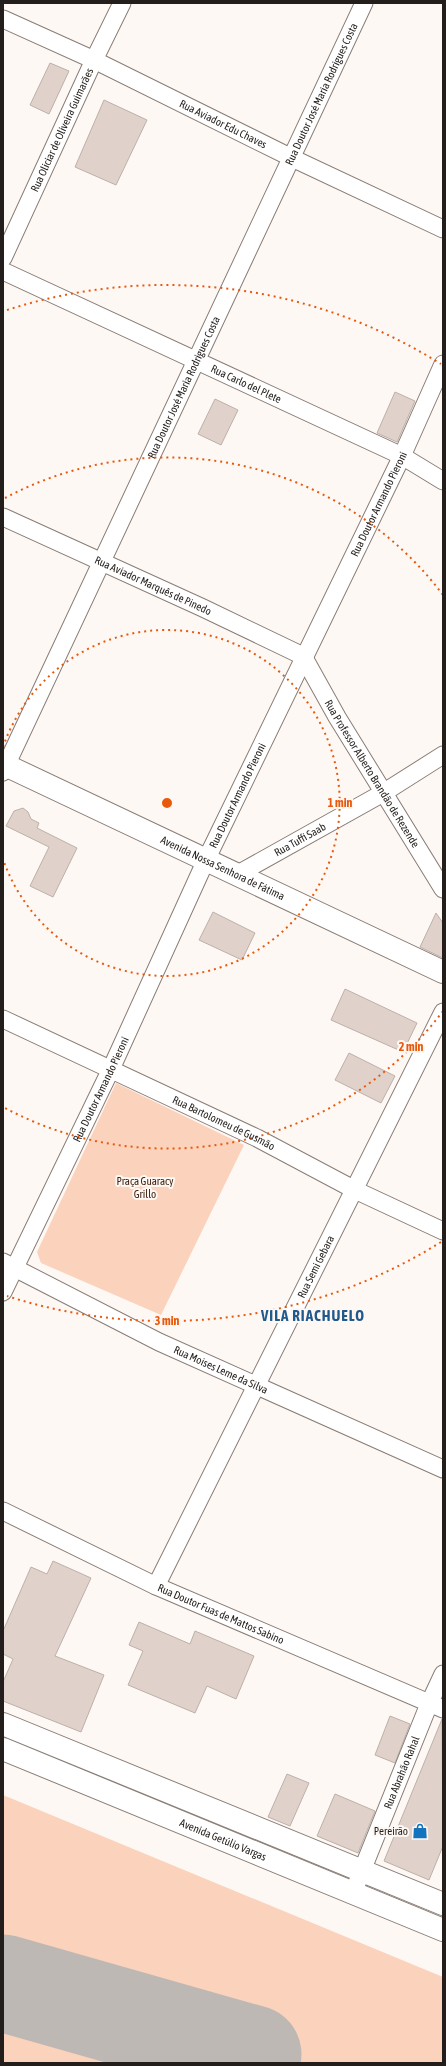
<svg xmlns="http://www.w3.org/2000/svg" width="446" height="2066" font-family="'Asap Condensed',sans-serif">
  <rect width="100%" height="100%" fill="#fef8f5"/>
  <g fill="#fbd2bc">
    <polygon points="116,1083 244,1145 161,1315 41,1263 37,1252"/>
    <polygon points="3,1795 443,1977 443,2063 273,2063 283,2029 281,2016 3,1938"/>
    <polygon points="3,2027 128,2063 3,2063"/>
  </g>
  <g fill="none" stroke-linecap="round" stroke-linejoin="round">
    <polyline stroke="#beb8b5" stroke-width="97" points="3,1983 253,2054"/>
  </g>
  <g fill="#e0d2cb" stroke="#bdb0a9">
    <polygon points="50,63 69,71 49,114 30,105"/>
    <polygon points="104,100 147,120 116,185 75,167"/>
    <polygon points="395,392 415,401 397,442 377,433"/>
    <polygon points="215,399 238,410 221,445 198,434"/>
    <polygon points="23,808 28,812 31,819 39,823 37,828 77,848 53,897 30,886 49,847 6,826 14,811"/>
    <polygon points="213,912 255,933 242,960 199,940"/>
    <polygon points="436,913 443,923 443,958 420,947"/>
    <polygon points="345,989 417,1023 403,1052 331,1020"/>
    <polygon points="349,1053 395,1076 381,1103 335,1080"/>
    <polygon points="53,1561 91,1578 55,1656 104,1675 81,1732 3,1701 3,1682 13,1659 3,1654 3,1631 31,1567 47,1574"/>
    <polygon points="139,1622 190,1644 195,1631 254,1656 236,1699 207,1686 195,1713 128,1685 143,1651 129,1645"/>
    <polygon points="390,1716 410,1724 395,1763 375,1755"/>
    <polygon points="442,1719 443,1846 429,1880 384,1861"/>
    <polygon points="287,1774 309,1783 290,1826 268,1817"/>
    <polygon points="335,1794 375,1811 358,1853 317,1836"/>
  </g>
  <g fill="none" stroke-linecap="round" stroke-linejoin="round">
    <defs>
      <g id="street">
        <path id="s1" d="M3,19L94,60L292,158L443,229"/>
        <path id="s2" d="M3,258L94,60L122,3"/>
        <path id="s3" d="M3,271L402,456L443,481"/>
        <path id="s4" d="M3,517L203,608L303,656L337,717L443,889"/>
        <path id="s5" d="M3,772L364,3"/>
        <path id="s6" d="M238,874L383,793L443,755"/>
        <path id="s7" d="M3,1019L257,1138L355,1190L443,1231"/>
        <path id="s8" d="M3,1262L159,1342L443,1469"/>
        <path id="s9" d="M3,1292L111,1069L206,860L402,456L443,364"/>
        <path id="s10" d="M3,1511L156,1586L443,1709"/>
        <path id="s11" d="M156,1586L443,1012"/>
        <path id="s12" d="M353,1893L429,1704L443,1674"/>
      </g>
      <g id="secondary">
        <path id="s13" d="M3,764L443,972"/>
        <polyline points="3,1724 443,1904"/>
        <path id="s14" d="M3,1749L443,1930"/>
      </g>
    </defs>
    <use href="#street" stroke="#897d76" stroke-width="19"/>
    <use href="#secondary" stroke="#897d76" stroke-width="24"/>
    <use href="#street" stroke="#fff" stroke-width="17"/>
    <use href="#secondary" stroke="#fff" stroke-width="22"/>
  </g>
  <g fill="none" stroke="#e8590c" stroke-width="2" stroke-dasharray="2 4">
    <path d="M3 747A173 173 0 1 1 3 859"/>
    <path d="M443 1011A345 345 0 0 1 5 1108M5 498A345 345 0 0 1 443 595"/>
    <path d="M441 1242A518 518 0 0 1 7 1296M7 310A518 518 0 0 1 441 364"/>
  </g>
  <defs>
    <symbol id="shop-bare" viewBox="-9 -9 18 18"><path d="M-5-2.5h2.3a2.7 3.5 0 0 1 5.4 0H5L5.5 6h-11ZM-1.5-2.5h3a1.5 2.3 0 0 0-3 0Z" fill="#1273bf" stroke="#fef8f5" stroke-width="2.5" paint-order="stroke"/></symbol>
  </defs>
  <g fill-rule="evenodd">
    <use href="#shop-bare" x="409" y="1820" width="22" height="22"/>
  </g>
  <g text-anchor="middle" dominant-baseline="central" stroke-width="4" stroke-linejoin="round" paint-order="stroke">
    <g font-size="11" fill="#231e1b" stroke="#fef8f5">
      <text stroke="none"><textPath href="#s5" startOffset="749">Rua Doutor José Maria Rodrigues Costa</textPath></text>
      <text stroke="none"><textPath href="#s1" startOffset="244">Rua Aviador Edu Chaves</textPath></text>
      <text stroke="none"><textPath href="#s2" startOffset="141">Rua Oliciar de Oliveira Guimarães</textPath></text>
      <text stroke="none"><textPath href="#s3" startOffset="268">Rua Carlo del Plete</textPath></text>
      <text stroke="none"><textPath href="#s5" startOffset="425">Rua Doutor José Maria Rodrigues Costa</textPath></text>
      <text stroke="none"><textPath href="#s9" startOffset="873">Rua Doutor Armando Pieroni</textPath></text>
      <text stroke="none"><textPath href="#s4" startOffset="165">Rua Aviador Marquês de Pinedo</textPath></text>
      <text stroke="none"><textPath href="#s4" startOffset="467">Rua Professor Alberto Brandão de Rezende</textPath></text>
      <text stroke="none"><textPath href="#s9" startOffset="549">Rua Doutor Armando Pieroni</textPath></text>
      <text stroke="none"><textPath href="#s6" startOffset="71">Rua Tuffi Saab</textPath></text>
      <text stroke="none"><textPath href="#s13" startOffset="243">Avenida Nossa Senhora de Fátima</textPath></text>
      <text stroke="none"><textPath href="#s9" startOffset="225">Rua Doutor Armando Pieroni</textPath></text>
      <text stroke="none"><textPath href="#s7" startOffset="244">Rua Bartolomeu de Gusmão</textPath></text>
      <text stroke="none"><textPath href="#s11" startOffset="357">Rua Semi Gebara</textPath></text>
      <text stroke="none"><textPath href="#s8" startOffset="243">Rua Moises Leme da Silva</textPath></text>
      <text stroke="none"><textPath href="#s10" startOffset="241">Rua Doutor Fuas de Mattos Sabino</textPath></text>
      <text stroke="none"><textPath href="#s12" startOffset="130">Rua Abrahão Rahal</textPath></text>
      <text stroke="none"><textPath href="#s14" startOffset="238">Avenida Getúlio Vargas</textPath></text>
    </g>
    <g font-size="11" fill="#41220f" stroke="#fef8f5">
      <text x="145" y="1181">Praça Guaracy<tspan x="145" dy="13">Grillo</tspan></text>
    </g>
    <g font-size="11" fill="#231e1b" stroke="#fef8f5" text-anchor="end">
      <text x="408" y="1831">Pereirão</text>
    </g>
    <g font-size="15" font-weight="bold" letter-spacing="1" fill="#22598b" stroke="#fef8f5">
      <text x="313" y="1315">VILA RIACHUELO</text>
    </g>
  </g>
  <circle cx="167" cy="803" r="6" fill="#e8590c" stroke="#fef8f5" stroke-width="2"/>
  <g font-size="12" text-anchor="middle" font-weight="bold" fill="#e8590c" stroke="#fef8f5" stroke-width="4" stroke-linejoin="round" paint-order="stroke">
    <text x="340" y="807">1 min</text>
    <text x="411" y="1051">2 min</text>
    <text x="167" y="1325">3 min</text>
  </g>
  <rect width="446" height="2066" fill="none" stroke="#231e1b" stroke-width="8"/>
</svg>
